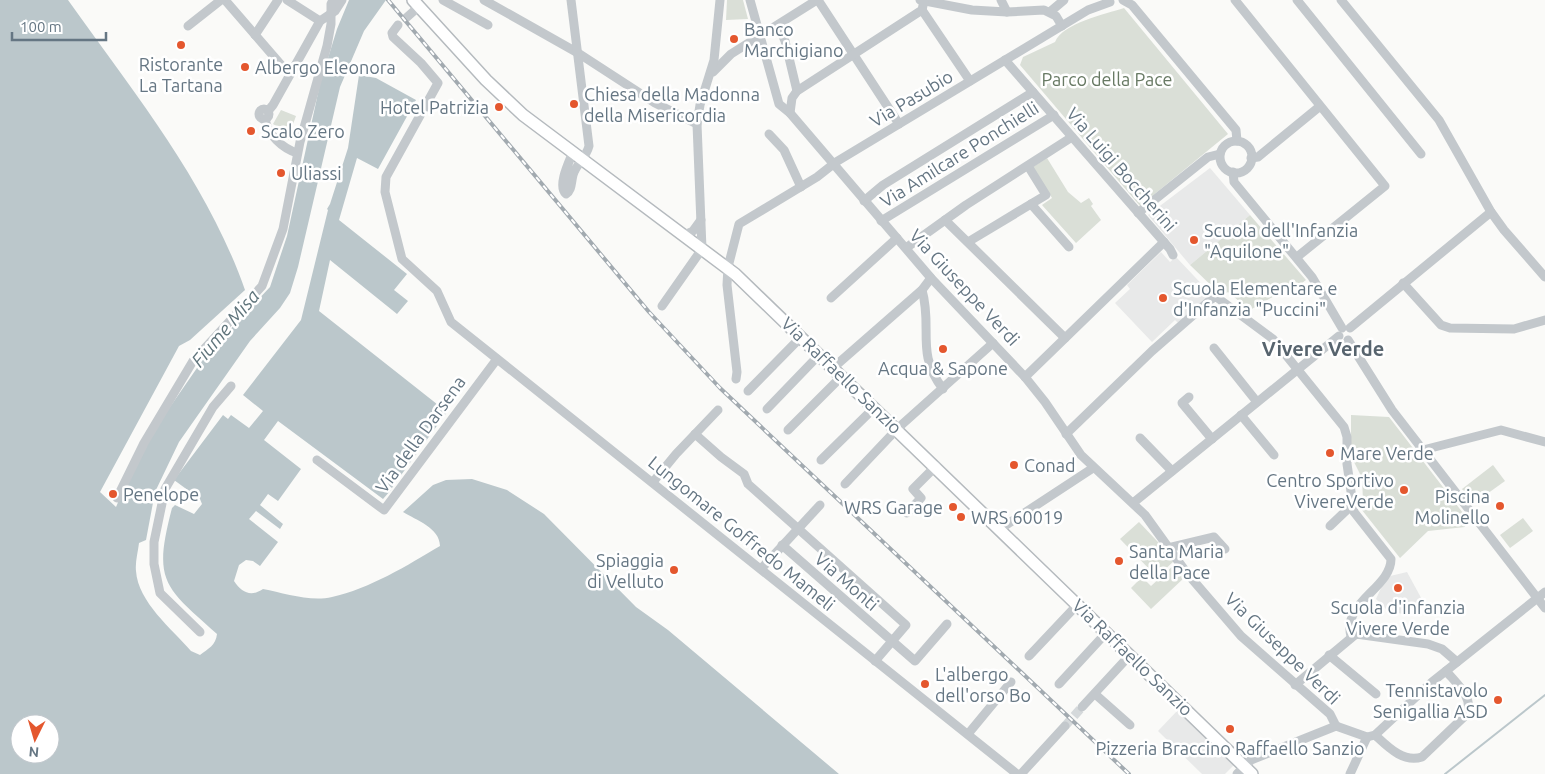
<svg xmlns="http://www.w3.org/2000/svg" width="1545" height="774" font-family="Ubuntu,sans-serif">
  <rect width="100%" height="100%" fill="#fafaf8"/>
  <g fill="#e8e9e9">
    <polygon points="1210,168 1250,215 1190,265 1148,215"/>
    <polygon points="1161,252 1170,262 1176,257 1211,294 1179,324 1175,320 1152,342 1115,303 1130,289 1127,285"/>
    <polygon points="1407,572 1425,605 1406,615 1387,610 1376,599 1386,577"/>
    <polygon points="1178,710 1234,765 1225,774 1202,774 1158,731"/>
  </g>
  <g fill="#dadfd7">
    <polygon points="727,0 743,0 748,19 726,20"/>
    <path d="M1124,8L1228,134L1140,206L1020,65L1023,57L1055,42C1063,23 1105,14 1124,8Z"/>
    <polygon points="281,110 296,116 292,127 294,128 290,133 293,136 289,140 282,134 284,131 273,124"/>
    <polygon points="1047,158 1068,192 1081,203 1089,198 1093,204 1091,206 1101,220 1076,243 1042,205 1052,198 1033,167"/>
    <polygon points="1250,215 1306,280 1288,294 1281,292 1250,310 1228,292 1222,296 1190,265"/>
    <polygon points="1351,415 1389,417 1466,517 1465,527 1428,531 1400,558 1358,505 1363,501 1362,478 1351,456"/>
    <polygon points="1493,465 1505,481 1473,504 1462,489"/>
    <polygon points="1523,518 1533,531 1510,548 1500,535"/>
    <polygon points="1139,522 1175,560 1157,577 1120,539"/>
    <polygon points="1174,565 1185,577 1151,609 1131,588 1142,577 1151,586"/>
  </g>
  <path fill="#bbc7cb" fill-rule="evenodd" d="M0,0H68C134,93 207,182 245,290L190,340L179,346L100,492L116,507L133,468L154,430L206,355L270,287L287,236L320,84L337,29L349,0H386L364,31L340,87L298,267L290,293L280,308L250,341L179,442L155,492L146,540L139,543C138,552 135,562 136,571C138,602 172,629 191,651L200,655C208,649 216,645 217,634C163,586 153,581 172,508L175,505L194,514L202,504L200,499L174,480L223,415L228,419L231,415L249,428L263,411L243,395L301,320L328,210L327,209L330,204L348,148L359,75L376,78L416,100L378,169L357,158L339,220L407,274L394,290L408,301L397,314L330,260L319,311L447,412L396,482L384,474L395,483L392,488L381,479L379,480L391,490L383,499L278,421L264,440L301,469L278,501L268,494L260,505L283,524L280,529L256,511L249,519L278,542L260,566L253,561L246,560L239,565L234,581C242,593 251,597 263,589C284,593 310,602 332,597C369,589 408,565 440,546C440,528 416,520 403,512L433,485L446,480L472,479L507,490L544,514L636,607L668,630L839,774H0ZM20,724H50V754H20Z"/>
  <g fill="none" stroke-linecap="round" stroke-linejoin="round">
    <polyline stroke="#bbc7cb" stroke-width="2" points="1445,774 1545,695"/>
    <polyline stroke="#d5d9db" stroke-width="9" stroke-dasharray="9 4.5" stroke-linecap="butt" points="1065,726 1082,707"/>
    <defs>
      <polyline id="major" points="413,0 486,80 523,115 735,274 1252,774"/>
    </defs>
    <use href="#major" stroke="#b5babe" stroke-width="14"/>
    <g stroke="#c3c8cc" stroke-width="9">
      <polyline points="225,0 282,66 292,72"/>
      <polyline points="287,0 320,21"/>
      <polyline points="443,0 488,25"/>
      <polyline points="484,0 578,53 655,103 697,124"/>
      <path d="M571,0L589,146C586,158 576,164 573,175C571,183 572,190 566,194C557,186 569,162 573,152"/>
      <polyline points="750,0 779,104 790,113 931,278 1025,377 1045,402 1081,455 1145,515 1186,572 1241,636 1330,714 1336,726"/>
      <polyline points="818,0 899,124"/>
      <polyline points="920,0 972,10 1007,12 1044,10 1056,16 1062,26"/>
      <polyline points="1001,0 1007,12"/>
      <polyline points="1123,0 1132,5 1236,130 1237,141"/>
      <polyline points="1235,0 1385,186 1297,257"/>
      <polyline points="1297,0 1421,154"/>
      <polyline points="1341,0 1439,120 1491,212 1504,230 1545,277"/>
      <polyline points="922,10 970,81"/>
      <polyline points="1051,11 1064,0"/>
      <polyline points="406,18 415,10"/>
      <polyline points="398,25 392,33 393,37 421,63 438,83 386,177 385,192 402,259 437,291 451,322 1017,774"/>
      <polyline points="778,25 785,41 797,91"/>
      <polyline points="188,26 221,0"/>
      <polyline points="255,35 278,0"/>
      <polyline points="1005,60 1170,249 1173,255"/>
      <polyline points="713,72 731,54 817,0"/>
      <circle cx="264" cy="114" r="5"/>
      <polyline points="268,111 273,105 320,21 335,11 342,0"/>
      <polyline points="790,113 792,98 797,91 922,10 924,1"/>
      <path d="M265,119C268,135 282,148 297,153"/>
      <polyline points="769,134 784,150 801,187"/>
      <circle cx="1236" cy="157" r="16"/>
      <polyline points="1251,158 1258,157 1319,107"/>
      <polyline points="1233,172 1234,182 1312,277 1342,328"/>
      <polyline points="864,201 883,185 1033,92"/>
      <polyline points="1031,204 1069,247"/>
      <polyline points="1138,213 1208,157 1220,154"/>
      <polyline points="945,220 1065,338"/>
      <polyline points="881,221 1054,115"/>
      <polyline points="684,235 693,231 701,220"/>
      <polyline points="968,242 1046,195 1028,166"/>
      <polyline points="906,248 966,205 1072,137"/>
      <polyline points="1403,283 1441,325 1450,328 1514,329 1545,320"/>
      <path d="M922,290C933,328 915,353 943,389"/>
      <polyline points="831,298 897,238"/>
      <polyline points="662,306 702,249 697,124 700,105 714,60 720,0"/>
      <polyline points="1350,328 1491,212"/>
      <polyline points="1348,340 1392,410 1545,608"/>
      <polyline points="1214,348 1257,402"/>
      <polyline points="834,367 922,290 931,278"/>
      <polyline points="1025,377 1164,242"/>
      <polyline points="736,379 737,372 727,285 728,267 739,224 817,177 836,162 1088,10 1110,2"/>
      <polyline points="748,391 802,336"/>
      <polyline points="1189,397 1182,403 1212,439"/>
      <polyline points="767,409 820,354"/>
      <polyline points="1241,415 1274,455"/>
      <polyline points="788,430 843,375"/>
      <polyline points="695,434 721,457 744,474 748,484 906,625 875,661"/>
      <path d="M1066,434L1152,351L1215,296L1273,339L1344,427L1347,437V464L1354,512L1391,559C1391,588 1342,602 1351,636"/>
      <polyline points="1140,438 1172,471"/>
      <polyline points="1423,450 1501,430 1545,442"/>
      <polyline points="317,460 384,510 497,359"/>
      <polyline points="821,460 875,407"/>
      <polyline points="653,482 676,454 718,410"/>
      <polyline points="845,484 898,428 993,343"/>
      <polyline points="117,498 144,443 193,361 262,286 283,229 300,142 327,46 331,24 331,4 333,0"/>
      <polyline points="1133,503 1339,336"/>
      <polyline points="907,513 921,498 913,489 936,466"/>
      <polyline points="1330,526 1352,505"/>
      <polyline points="1000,529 1093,468"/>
      <polyline points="782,545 915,661 947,624"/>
      <polyline points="1168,548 1214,537 1225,549"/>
      <polyline points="761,569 820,505"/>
      <polyline points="200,632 160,593 154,564 154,542 165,489 213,407 231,386"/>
      <polyline points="1329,655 1376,694"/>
      <polyline points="1029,656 1078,604"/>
      <polyline points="1059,684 1107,632"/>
      <polyline points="1295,685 1356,634 1428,644 1442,649 1457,662"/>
      <polyline points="1095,694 1130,725"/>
      <polyline points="1082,707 1130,655"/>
      <polyline points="1336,726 1367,737 1375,735 1432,682 1545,592"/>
      <polyline points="968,734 1011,682"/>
      <path d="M1375,735C1388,747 1403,763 1422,757L1467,714C1474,698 1456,683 1446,671"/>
      <polyline points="1021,774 1065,726"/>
      <polyline points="1237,774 1251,760 1336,726"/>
      <polyline points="1350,774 1367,737"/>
    </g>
    <use href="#major" stroke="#fff" stroke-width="11"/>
    <defs>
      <polyline id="rail" points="388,0 649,312 720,388 1129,774"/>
    </defs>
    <use href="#rail" stroke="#a2aab0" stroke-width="4"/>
    <use href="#rail" stroke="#fff" stroke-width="2" stroke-dasharray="5.5" stroke-linecap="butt"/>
  </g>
  <g fill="#e4572e" stroke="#fff" stroke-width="2">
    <circle cx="734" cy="39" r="5"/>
    <circle cx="181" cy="45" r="5"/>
    <circle cx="245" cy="67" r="5"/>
    <circle cx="574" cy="104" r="5"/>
    <circle cx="499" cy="107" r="5"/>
    <circle cx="251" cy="131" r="5"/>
    <circle cx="281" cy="173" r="5"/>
    <circle cx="1194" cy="240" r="5"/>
    <circle cx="1163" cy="298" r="5"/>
    <circle cx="943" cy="349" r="5"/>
    <circle cx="1330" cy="453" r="5"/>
    <circle cx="1014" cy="465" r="5"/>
    <circle cx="1404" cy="490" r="5"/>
    <circle cx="113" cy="494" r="5"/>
    <circle cx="1500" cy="506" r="5"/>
    <circle cx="953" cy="507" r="5"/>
    <circle cx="961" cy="517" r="5"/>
    <circle cx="1119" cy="561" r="5"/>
    <circle cx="674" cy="570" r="5"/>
    <circle cx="1398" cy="588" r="5"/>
    <circle cx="925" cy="684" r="5"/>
    <circle cx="1498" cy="700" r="5"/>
    <circle cx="1230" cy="729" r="5"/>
  </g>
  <g text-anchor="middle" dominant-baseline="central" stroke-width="5" stroke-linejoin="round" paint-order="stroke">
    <g font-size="18" fill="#657683" stroke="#fff" text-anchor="start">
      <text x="744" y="29">Banco<tspan x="744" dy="21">Marchigiano</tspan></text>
      <text x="181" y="64" text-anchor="middle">Ristorante<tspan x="181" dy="21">La Tartana</tspan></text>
      <text x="255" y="67">Albergo Eleonora</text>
      <text x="584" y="94">Chiesa della Madonna<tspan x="584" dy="21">della Misericordia</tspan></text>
      <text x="489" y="107" text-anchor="end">Hotel Patrizia</text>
      <text x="261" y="131">Scalo Zero</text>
      <text x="291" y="173">Uliassi</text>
      <text x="1204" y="230">Scuola dell'Infanzia<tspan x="1204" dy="21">"Aquilone"</tspan></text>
      <text x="1173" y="288">Scuola Elementare e<tspan x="1173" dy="21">d'Infanzia "Puccini"</tspan></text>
      <text x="943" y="368" text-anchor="middle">Acqua &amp; Sapone</text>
      <text x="1340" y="453">Mare Verde</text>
      <text x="1024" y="465">Conad</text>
      <text x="1394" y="480" text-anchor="end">Centro Sportivo<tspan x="1394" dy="21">VivereVerde</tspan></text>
      <text x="123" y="494">Penelope</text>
      <text x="1490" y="496" text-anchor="end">Piscina<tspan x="1490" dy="21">Molinello</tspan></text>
      <text x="943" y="507" text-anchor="end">WRS Garage</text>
      <text x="971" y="517">WRS 60019</text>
      <text x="1129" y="551">Santa Maria<tspan x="1129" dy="21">della Pace</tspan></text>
      <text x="664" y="560" text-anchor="end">Spiaggia<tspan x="664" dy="21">di Velluto</tspan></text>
      <text x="1398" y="607" text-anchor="middle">Scuola d'infanzia<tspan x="1398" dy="21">Vivere Verde</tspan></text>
      <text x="935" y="674">L'albergo<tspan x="935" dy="21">dell'orso Bo</tspan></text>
      <text x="1488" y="690" text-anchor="end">Tennistavolo<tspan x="1488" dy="21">Senigallia ASD</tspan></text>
      <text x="1230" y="748" text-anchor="middle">Pizzeria Braccino Raffaello Sanzio</text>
    </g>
    <g font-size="18" fill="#687a64" stroke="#fff">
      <text x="1107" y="79">Parco della Pace</text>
    </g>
    <g font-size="18" fill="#657683" stroke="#fff">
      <text transform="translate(911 98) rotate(-31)">Via Pasubio</text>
      <text transform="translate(959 154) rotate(-32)">Via Amilcare Ponchielli</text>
      <text transform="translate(1122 169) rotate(49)">Via Luigi Boccherini</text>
      <text transform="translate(965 287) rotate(47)">Via Giuseppe Verdi</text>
      <text transform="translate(842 375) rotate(44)">Via Raffaello Sanzio</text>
      <text transform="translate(420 434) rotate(-54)">Via della Darsena</text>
      <text transform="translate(742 533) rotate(39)">Lungomare Goffredo Mameli</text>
      <text transform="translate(847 581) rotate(41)">Via Monti</text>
      <text transform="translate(1283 648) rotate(44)">Via Giuseppe Verdi</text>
      <text transform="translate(1133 657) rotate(44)">Via Raffaello Sanzio</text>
    </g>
    <g font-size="19" font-style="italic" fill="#60757c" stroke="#fff">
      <text transform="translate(225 328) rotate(-50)">Fiume Misa</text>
    </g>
    <g font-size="20" font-weight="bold" fill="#57646e" stroke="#fff">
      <text x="1323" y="348">Vivere Verde</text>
    </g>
  </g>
  <g transform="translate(35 739) rotate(185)"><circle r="24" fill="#ffffff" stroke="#c1c8cd"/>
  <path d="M0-4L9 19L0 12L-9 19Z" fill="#e4572e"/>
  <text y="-8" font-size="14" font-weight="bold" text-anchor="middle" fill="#657683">N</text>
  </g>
  <path d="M12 32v8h94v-8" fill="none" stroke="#657683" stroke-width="2.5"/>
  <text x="20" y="32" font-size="15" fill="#657683" stroke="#ffffff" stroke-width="4" paint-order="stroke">100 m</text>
</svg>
